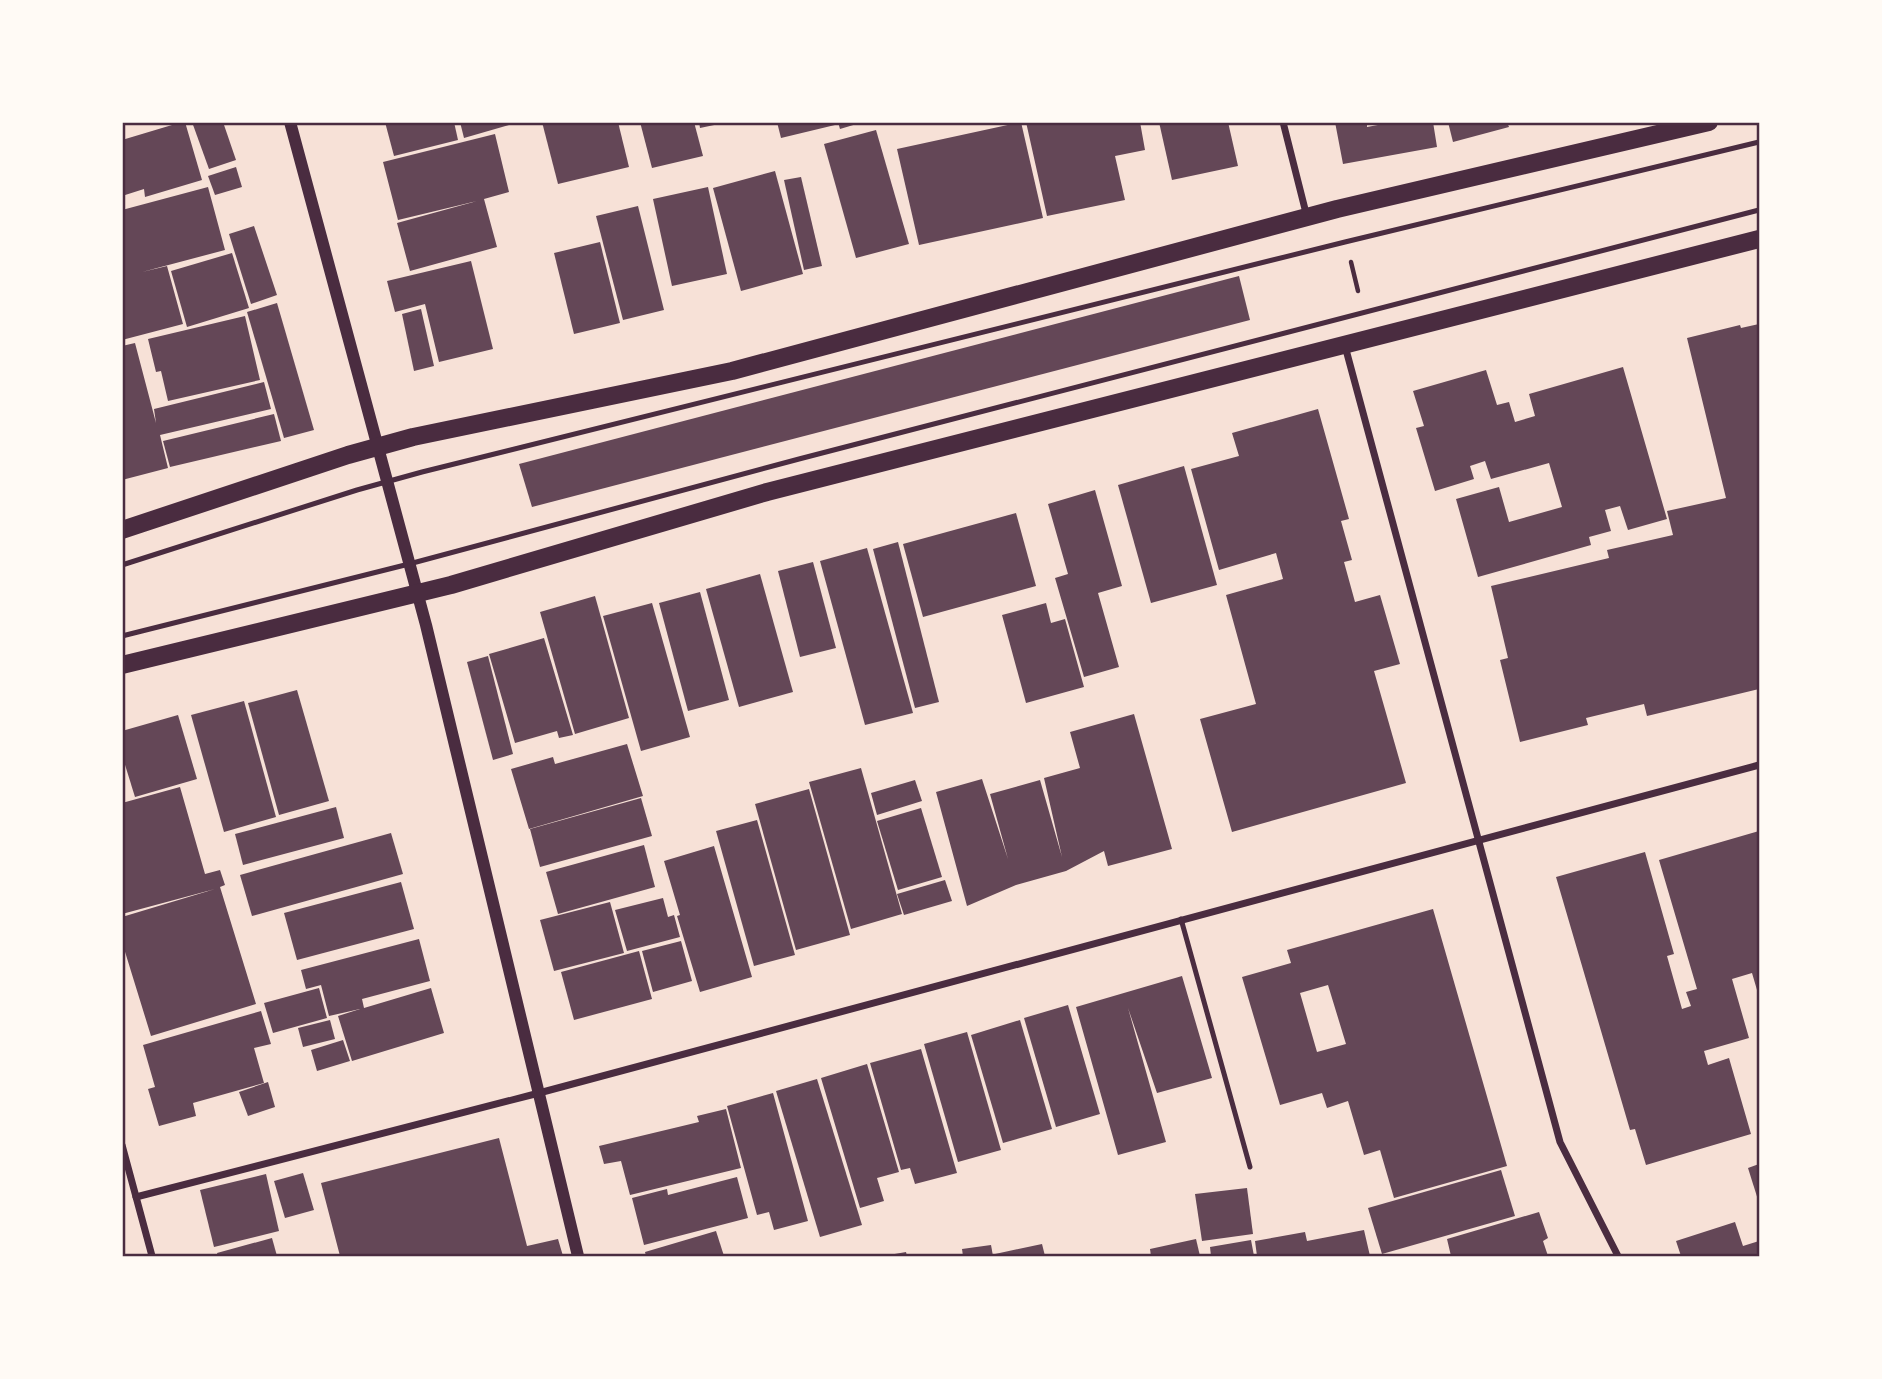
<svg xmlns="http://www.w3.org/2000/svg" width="1882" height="1379" font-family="'Nunito Sans',sans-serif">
  <rect width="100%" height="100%" fill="#f7e1d7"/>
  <g fill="#644757" fill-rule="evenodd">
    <polygon points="182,122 185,122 202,180 145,197 144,189 122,196 122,140"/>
    <polygon points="192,122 223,122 236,160 209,169"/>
    <polygon points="385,122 454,122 458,140 394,156"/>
    <polygon points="460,122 508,122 509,125 464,138"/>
    <polygon points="542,122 618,122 629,167 558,184"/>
    <polygon points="640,122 694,122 703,156 652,168"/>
    <polygon points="699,122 719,122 719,124 700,128"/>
    <polygon points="777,122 834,122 835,125 781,138"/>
    <polygon points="838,122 860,122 860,123 840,129"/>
    <polygon points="1021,122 1043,218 919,245 897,149"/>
    <polygon points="1026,122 1140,122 1145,150 1115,156 1125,200 1047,216"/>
    <polygon points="1159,122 1228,122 1238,166 1172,180"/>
    <polygon points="1335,122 1367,122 1367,127 1394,122 1433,122 1437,147 1343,164"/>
    <polygon points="1448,122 1507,122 1509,127 1453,142"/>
    <polygon points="876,130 909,244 856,258 824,144"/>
    <polygon points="495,134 509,192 484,199 497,247 410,271 397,223 477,201 398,220 383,162"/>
    <polygon points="236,167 242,187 215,195 208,176"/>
    <polygon points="775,171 803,274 741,291 713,188"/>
    <polygon points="801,177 822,266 804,270 784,180"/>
    <polygon points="208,187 225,250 142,272 167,266 183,324 122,340 122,210"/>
    <polygon points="708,187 727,274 672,286 653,199"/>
    <polygon points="638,206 664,310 623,320 596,216"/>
    <polygon points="254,226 277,295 251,304 229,234"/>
    <polygon points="600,242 620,323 574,334 554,253"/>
    <polygon points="232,253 249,308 187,327 171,271"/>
    <polygon points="471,261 493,349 439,362 425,304 395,312 387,281"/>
    <polygon points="1239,276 1250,320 532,507 519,464"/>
    <polygon points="277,303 314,430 284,438 247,312"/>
    <polygon points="421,309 434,366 414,371 402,314"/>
    <polygon points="245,316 260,380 168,401 161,371 156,372 148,339"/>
    <polygon points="1759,324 1759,689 1647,716 1644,704 1586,718 1588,725 1520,742 1500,660 1508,658 1491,586 1609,558 1607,550 1673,535 1667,511 1726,498 1687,338 1740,325 1741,328"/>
    <polygon points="135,343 156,423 154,409 264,382 271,409 160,435 168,468 122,480 122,346"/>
    <polygon points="1623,367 1667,519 1628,530 1620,506 1605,510 1611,531 1589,537 1591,545 1478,577 1456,499 1499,487 1509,522 1562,507 1549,463 1491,479 1485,461 1470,466 1474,479 1435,491 1416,428 1424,426 1413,391 1486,370 1497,405 1509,402 1515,422 1535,416 1529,394"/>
    <polygon points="1318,409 1349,519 1341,521 1352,560 1344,562 1355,602 1380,595 1400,664 1374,671 1406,783 1232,832 1200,719 1256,704 1226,595 1283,579 1276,553 1219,570 1191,469 1239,456 1232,433"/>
    <polygon points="274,414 281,441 170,467 163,441"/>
    <polygon points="1184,466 1217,585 1151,603 1118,485"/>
    <polygon points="1095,490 1122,586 1098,593 1119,667 1084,677 1055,578 1068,574 1048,504"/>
    <polygon points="1016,513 1036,586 923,617 903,544"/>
    <polygon points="898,542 939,702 915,708 873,549"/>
    <polygon points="867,548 913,713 865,725 820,561"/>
    <polygon points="813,562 836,648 800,657 778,571"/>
    <polygon points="760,574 793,692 739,707 706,589"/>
    <polygon points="700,592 729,700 688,711 659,603"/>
    <polygon points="595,596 629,718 575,734 540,612"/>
    <polygon points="652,603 690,737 641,751 603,616"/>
    <polygon points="1046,603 1051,623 1065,619 1084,687 1026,703 1002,615"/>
    <polygon points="544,638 573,735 559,738 557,731 515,743 489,654"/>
    <polygon points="488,656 513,754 493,760 467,662"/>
    <polygon points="297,690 329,801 279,815 248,703"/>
    <polygon points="244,701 276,817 224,832 191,715"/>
    <polygon points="1134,714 1172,849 1108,866 1104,851 1066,871 1016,885 967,906 936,792 982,779 1008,859 990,794 1040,780 1062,857 1044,778 1080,768 1070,732"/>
    <polygon points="178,715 197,779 135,797 122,755 122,731"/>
    <polygon points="627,744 643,796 529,829 511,769 553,757 555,764"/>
    <polygon points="861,768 902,914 851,929 809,782"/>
    <polygon points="915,780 922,801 877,815 871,793"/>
    <polygon points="180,787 205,874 220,870 225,885 220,887 256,1004 151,1036 122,942 122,917 215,889 122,914 122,803"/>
    <polygon points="809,789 850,935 796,950 755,804"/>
    <polygon points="641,798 652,836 540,867 530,829"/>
    <polygon points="336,807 344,838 243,865 235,834"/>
    <polygon points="921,808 942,877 898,890 877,821"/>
    <polygon points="757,820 795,955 754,966 716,831"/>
    <polygon points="1759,831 1759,990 1757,990 1752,973 1732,979 1749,1038 1704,1051 1708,1065 1729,1058 1751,1134 1646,1165 1635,1129 1630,1130 1556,877 1645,852 1674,954 1667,956 1682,1009 1691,1006 1686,992 1697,989 1659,860"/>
    <polygon points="391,833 403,874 252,916 240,875"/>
    <polygon points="644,845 655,887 558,914 546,872"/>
    <polygon points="714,846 752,977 700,992 677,916 680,915 664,861"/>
    <polygon points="945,880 952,901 904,915 897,894"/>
    <polygon points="401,882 414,929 297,960 284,913"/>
    <polygon points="663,898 668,917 674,915 680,937 627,951 615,910"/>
    <polygon points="610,902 624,953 554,971 540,920"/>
    <path d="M1433,909L1507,1166L1394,1198L1380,1150L1364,1155L1348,1101L1327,1108L1322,1093L1280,1105L1242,977L1291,963L1287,950ZM1328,985L1346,1044L1317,1052L1300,993Z"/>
    <polygon points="419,939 430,981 362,999 364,1008 431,988 444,1033 352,1061 338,1016 360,1009 329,1016 321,985 306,989 301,970"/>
    <polygon points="681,941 692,981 653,992 642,951"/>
    <polygon points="639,951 652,999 574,1020 561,972"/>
    <polygon points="1182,976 1212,1078 1157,1093 1128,1008 1166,1142 1118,1155 1076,1007"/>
    <polygon points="319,988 327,1018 273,1033 264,1003"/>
    <polygon points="1068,1005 1100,1114 1056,1127 1024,1018"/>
    <polygon points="261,1011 271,1044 254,1048 264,1083 193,1103 196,1116 159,1126 148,1089 155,1087 143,1045"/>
    <polygon points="330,1020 335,1039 303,1047 298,1028"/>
    <polygon points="1020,1020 1052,1129 1003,1143 971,1035"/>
    <polygon points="967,1032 1001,1150 958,1162 924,1044"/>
    <polygon points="343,1040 350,1061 317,1071 311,1050"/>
    <polygon points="921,1049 957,1173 915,1184 910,1168 901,1170 870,1063"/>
    <polygon points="867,1064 899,1172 877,1178 884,1201 860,1208 821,1078"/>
    <polygon points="817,1079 862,1225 820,1237 776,1091"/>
    <polygon points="268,1082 275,1107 248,1116 239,1092"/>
    <polygon points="773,1093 808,1221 774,1230 769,1212 757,1215 727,1106"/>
    <polygon points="726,1109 741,1168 630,1195 621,1161 604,1164 599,1146 699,1122 697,1116"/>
    <polygon points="499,1138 527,1246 558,1239 563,1256 340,1256 321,1183"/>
    <polygon points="1759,1164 1759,1203 1748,1168"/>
    <polygon points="1501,1170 1515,1216 1382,1254 1368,1208"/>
    <polygon points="303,1173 314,1210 285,1218 274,1181"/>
    <polygon points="266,1174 279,1231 214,1247 200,1190"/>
    <polygon points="737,1177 748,1218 644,1245 632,1198 667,1189 668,1195"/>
    <polygon points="1247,1188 1253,1234 1202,1241 1195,1194"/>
    <polygon points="1539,1212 1548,1238 1543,1241 1548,1256 1451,1256 1447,1239"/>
    <polygon points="1735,1222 1743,1246 1759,1241 1759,1256 1681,1256 1676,1241"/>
    <polygon points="1364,1230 1370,1256 1257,1256 1255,1241 1305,1232 1307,1241"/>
    <polygon points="716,1231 724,1256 646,1256 645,1252"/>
    <polygon points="272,1238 277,1256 218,1256 217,1253"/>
    <polygon points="1196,1239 1200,1256 1151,1256 1150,1249"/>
    <polygon points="1251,1240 1254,1256 1211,1256 1210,1247"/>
    <polygon points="1042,1244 1045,1256 996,1256 995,1254"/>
    <polygon points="991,1245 993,1256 963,1256 962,1249"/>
    <polygon points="906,1252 907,1256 889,1256 889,1255"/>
  </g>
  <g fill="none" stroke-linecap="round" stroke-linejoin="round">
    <polyline stroke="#4a2c40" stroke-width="4.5" points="1351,262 1358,291"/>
    <g stroke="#4a2c40" stroke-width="5">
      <polyline points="122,565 357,490 422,472 1345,242 1759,142"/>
      <polyline points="122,636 409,564 799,459 1759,210"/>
      <polyline points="1181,919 1250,1167"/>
    </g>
    <g stroke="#4a2c40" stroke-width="7">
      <polyline points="1283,122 1307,217"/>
      <polyline points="1345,346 1560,1142 1618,1256"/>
      <polyline points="122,1145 152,1256"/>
      <polyline points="136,1197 539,1093 1759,765"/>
    </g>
    <polyline stroke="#4a2c40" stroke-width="12" points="290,122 426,625 578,1256"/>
    <g stroke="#4a2c40" stroke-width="18">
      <polyline points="122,530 348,455 413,437 732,371 1337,209 1709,122"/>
      <polyline points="122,665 451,585 767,492 1759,239"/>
    </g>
  </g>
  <rect width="1882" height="1379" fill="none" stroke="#fffaf5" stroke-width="248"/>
  <rect x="124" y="124" width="1634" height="1131" fill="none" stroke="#4a2c40" stroke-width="2.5"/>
</svg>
